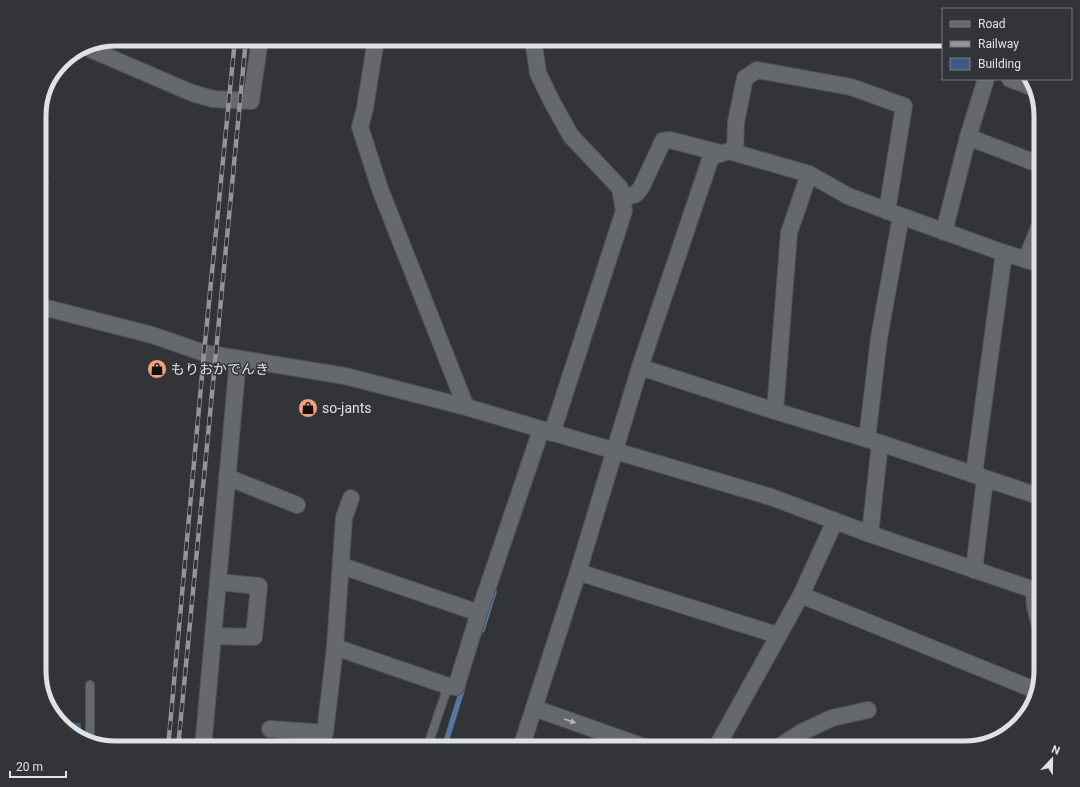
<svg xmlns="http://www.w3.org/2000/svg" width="1080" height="787" font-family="Roboto,'Noto Sans JP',sans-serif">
  <defs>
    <pattern id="park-tufts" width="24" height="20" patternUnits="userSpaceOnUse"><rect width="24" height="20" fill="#29446c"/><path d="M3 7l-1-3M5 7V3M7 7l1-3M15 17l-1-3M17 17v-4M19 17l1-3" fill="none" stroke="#485f81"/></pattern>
  </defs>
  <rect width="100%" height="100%" fill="#323437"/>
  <polygon fill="url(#park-tufts)" points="312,740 333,742 332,748 311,748"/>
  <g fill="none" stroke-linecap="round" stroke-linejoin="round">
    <g stroke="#5876a3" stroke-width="5.5">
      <polyline points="482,630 494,592"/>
      <polyline points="444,748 463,687"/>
    </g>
  </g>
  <polygon fill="#3e5a85" points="60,722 81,723 81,736 69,732"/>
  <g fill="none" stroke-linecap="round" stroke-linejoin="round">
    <defs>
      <g id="lane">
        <polyline points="90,739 90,685"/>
        <polyline points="427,748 448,686"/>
      </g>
      <g id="street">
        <polyline points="376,39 365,108 360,127 380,189 466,407"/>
        <polyline points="533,39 538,73 552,102 571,136 620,188 624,211 552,433"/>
        <polyline points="90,49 192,93 213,99 251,101 260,39"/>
        <polyline points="1010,79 1034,88"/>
        <polyline points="968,137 1041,165"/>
        <polyline points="735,152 736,122 745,78 757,70 851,87 904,106 887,211"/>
        <polyline points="39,181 40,182"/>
        <polyline points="622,198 636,194 641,188 663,141 670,140 720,153"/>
        <polyline points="944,232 968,137 986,79"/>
        <polyline points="1026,260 1041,223"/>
        <polyline points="39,306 152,335 204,353 345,376 466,407 771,497 870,534 1034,590 1035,606 1041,630"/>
        <polyline points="640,367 775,411 880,443 1041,497"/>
        <polyline points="775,411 789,233 809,174"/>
        <polyline points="867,439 879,338 901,216"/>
        <polyline points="974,474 1004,253"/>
        <polyline points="227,477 297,505"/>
        <polyline points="870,534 880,443"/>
        <polyline points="342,566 479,613"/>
        <polyline points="974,570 985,479"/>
        <polyline points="578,572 777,635"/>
        <polyline points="801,595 835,521"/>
        <polyline points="213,636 254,637 259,586 218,582"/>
        <polyline points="335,647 448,686 456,687 479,613 541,430"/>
        <polyline points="534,708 647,748"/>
        <polyline points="270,729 325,733 335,647 344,518 351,498"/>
        <polyline points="203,748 238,359"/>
        <polyline points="521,748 578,572 640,367 711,157 729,151 809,174 848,196 901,216 1004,253 1041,264"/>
        <polyline points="716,748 801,595 1035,690"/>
        <polyline points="777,748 802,732 832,718 868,710"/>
      </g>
    </defs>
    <use href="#lane" stroke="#515356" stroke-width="10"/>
    <use href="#street" stroke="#515356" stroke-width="18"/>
    <use href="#lane" stroke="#66696c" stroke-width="8"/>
    <use href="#street" stroke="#66696c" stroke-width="16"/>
    <defs>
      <g id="rail">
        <polyline points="168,748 204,353 235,39"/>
        <polyline points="178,748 246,39"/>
      </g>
    </defs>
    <use href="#rail" stroke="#939597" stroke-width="4.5"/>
    <use href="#rail" stroke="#323437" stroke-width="3" stroke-dasharray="9" stroke-linecap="butt"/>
  </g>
  <defs><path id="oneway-solid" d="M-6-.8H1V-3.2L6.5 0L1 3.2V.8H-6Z"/></defs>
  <use fill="#b5b7b9" href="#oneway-solid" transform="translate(570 721) rotate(19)"/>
  <defs>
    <symbol id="shop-disc" viewBox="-11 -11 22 22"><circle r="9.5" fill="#f0a279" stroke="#323437"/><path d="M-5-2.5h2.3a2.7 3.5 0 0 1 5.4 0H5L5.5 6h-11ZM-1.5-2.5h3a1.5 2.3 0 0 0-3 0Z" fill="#111"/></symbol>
  </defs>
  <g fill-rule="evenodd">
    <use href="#shop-disc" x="146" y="358" width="22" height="22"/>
    <use href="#shop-disc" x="297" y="397" width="22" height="22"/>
  </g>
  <g text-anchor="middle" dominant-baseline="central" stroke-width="3" stroke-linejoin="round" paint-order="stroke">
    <g font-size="14" fill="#e0e1e3" stroke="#323437" text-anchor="start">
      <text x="171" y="369">もりおかでんき</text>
      <text x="322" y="408">so-jants</text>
    </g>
  </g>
  <path d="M0 0H1080V787H0ZM116 46H964A70 70 0 0 1 1034 116V671A70 70 0 0 1 964 741H116A70 70 0 0 1 46 671V116A70 70 0 0 1 116 46Z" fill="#323437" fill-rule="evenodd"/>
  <path fill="none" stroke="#e0e1e3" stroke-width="5" d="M116 46H964A70 70 0 0 1 1034 116V671A70 70 0 0 1 964 741H116A70 70 0 0 1 46 671V116A70 70 0 0 1 116 46Z"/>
  <rect x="942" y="8" width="130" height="72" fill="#323437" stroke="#78797c"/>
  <rect x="950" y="21" width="20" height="6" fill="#66696c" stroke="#78797c"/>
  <text x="978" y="28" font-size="12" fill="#e0e1e3">Road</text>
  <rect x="950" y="41" width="20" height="6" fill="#939597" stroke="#78797c"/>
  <text x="978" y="48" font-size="12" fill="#e0e1e3">Railway</text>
  <rect x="950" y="58" width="20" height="12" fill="#3e5a85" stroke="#78797c"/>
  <text x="978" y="68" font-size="12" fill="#e0e1e3">Building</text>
  <g transform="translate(1052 759) rotate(22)" stroke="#323437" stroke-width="3" paint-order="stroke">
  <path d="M0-3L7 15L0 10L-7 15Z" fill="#e0e1e3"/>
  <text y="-6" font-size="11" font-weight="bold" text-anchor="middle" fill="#e0e1e3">N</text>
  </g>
  <path d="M10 771v6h56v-6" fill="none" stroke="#e0e1e3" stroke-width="2"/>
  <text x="16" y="771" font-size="12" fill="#e0e1e3" stroke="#323437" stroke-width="3" paint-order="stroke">20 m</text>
</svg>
